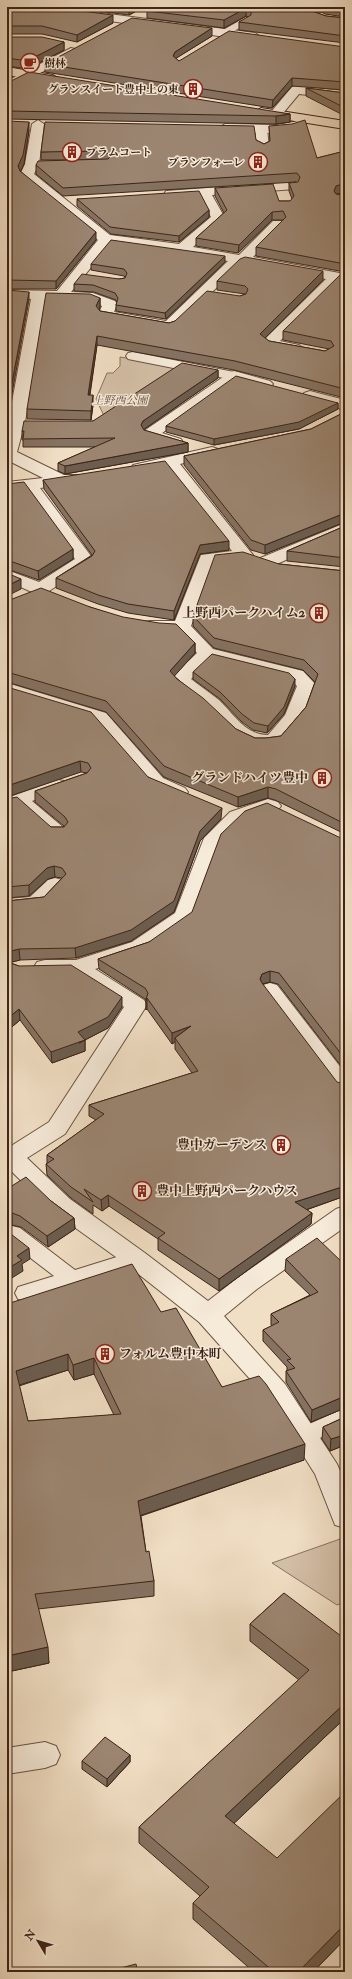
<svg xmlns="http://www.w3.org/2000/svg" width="352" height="1979" font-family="'IM FELL Double Pica','Noto Serif JP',serif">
  <rect width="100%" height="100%" fill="#f1dfc5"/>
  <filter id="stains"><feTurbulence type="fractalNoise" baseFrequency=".005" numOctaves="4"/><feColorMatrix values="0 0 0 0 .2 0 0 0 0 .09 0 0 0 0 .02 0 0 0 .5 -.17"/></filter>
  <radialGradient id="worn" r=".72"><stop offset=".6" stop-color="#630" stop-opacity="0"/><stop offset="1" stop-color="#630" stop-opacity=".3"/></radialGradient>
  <g fill="#d3bfa7" stroke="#88725f">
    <polygon points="120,357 180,367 142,395 179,406 145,431 106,420 96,399 107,373 113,373 120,366"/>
    <polygon points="343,1538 345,1545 345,1602 337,1605 272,1563"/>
  </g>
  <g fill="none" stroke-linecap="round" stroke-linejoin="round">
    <defs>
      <g id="service">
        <polygon points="246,17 250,18 251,20 250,22 227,35 219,35 218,33"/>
        <polygon points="261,125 267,128 269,148 263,151 257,148 255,128"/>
        <polygon points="133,352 234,372 239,373 241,376 239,379 234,380 128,359 126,356 128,353"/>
        <polygon points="58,780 64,781 67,785 64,789 32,801 64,828 67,832 64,836 58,837 52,836 18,806 7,809 7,798"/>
        <polygon points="270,983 277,985 345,1073 345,1094 338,1092 263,993 261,989 263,985"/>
        <polygon points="12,1226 20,1228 75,1270 136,1251 144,1254 147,1259 144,1264 26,1301 18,1299 15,1293 18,1287 54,1276 7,1240 7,1227"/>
        <polygon points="345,1408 345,1427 304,1445 296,1442 292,1436 296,1430"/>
      </g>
      <g id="minor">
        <polygon points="40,7 55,7 255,33 261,37 255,41 44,12 40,11 38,9"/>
        <path d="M302,7H334C329,13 309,13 302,11L300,9Z"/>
        <polygon points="71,48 75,49 77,52 75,55 7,90 7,81"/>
        <polygon points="296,86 345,91 345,99 299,94 279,118 271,118 269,115 271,112 292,87"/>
        <path d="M38,120L44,124L39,164L34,174L110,235L179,244L211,217L199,196L166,197L164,194L166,191L291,182L296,183L298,186L296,189L212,195L225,218L193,247L239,255L273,221H283L285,224L253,257L345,274V282L340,281L280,341L299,345L302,348L299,351L294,353L264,346L261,343L326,279L245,264L239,266L174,329L169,330L100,318L98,315L102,306L91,301L45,300L25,422L17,452L64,475H79L81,479L79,483L40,488L94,560L91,564L46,593L40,594L34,593L7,581V570L39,582L75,559L25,490L7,492V482L43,478L7,460V429L31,299L7,298V290L57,291L98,240L20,175L25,164L32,124ZM110,244L228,261L166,321L114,312L117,304L115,301L93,293L71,292Z"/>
        <polygon points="299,121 303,122 305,125 303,128 276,133 225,132 219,128 225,124 276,125"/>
        <polygon points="234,371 270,381 273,384 270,387 265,389 236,381 162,433 181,439 183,442 181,445 175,447 144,437 142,434 144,431 229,373"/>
        <polygon points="310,391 345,400 345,410 304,399 302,396 304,393"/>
        <path d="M212,447L218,449L220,452L218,455L180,464L253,555L250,559L214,563L191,626L213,649L303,671L316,685L304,716L280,745L254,747L247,745L232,736L205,708L173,684L171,680L173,676L197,653L177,632L144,630L141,626L144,622L150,621H175L201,555L232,551L166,467L139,473L133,471L131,468L133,465ZM211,659L289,679L297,686L285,715L268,735C245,735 234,714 219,700C210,693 200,686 191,679Z"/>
        <polygon points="345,523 345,534 270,567 264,568 258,567 255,563 258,559"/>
        <polygon points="7,683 106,713 163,778 185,788 188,792 185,796 178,798 171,796 149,786 92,721 7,695"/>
        <polygon points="268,799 278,802 281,806 278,810 269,811 244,820 220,844 191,921 148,952 95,969 144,1000 147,1005 65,1134 27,1158 70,1199 145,1253 208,1301 239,1277 336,1209 345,1206 345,1227 257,1289 224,1316 285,1384 337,1464 345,1482 345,1528 335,1525 315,1474 267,1398 199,1322 127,1265 52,1211 7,1167 7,1145 11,1146 49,1122 124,1007 72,974 45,974 37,972 34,967 37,962 45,960 76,960 132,942 175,913 204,838 230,812"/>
        <polygon points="55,878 62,880 65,884 43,907 7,911 7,899 30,897 48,880"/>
        <polygon points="45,1742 56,1746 60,1755 56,1764 45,1768 7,1774 7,1748"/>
      </g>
      <g id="primary">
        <polygon points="7,67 53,75 59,79 53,83 7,75"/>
        <polygon points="261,108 345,121 345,129 257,115 255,112"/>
      </g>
    </defs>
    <use href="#service" stroke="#6b5342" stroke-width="2"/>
    <use href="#minor" stroke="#6b5342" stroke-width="2"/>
    <use href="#primary" stroke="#3e2417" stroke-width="2"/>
    <use href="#service" fill="#f6ead9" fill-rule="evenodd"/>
    <use href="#minor" fill="#f6ead9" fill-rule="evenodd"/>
    <use href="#primary" fill="#f1dfc5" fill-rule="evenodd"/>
  </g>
  <g fill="#857261" stroke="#3e2417" fill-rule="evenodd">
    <polygon points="7,7 113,23 77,42 42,34 7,34"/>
    <polygon points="66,7 144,7 129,15"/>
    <polygon points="153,7 306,9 326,16 345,18 345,43 239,30 239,22 249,17 246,16 224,28 147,18 147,11"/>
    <polygon points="313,7 345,7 345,17 325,14"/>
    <polygon points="212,36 176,58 179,61 345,47 345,90 292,86 272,108 45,72 45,64"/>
    <polygon points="7,37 64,42 64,50 27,69 7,66"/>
    <polygon points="7,83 290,114 290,122 276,124 7,119"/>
    <polygon points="306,88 345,93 345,116 306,96"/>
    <polygon points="7,121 29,130 24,164 20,171 96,240 56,289 7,289"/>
    <polygon points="269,126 317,158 345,151 345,194 342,193 337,194 345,196 345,272 256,256 256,247 283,220 272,220 238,253 196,246 196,238 224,213 215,196 215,188 279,201 290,201 292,199 289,191 289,183 296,182 63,196 36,174 36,165 100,160 41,160 41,152 256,140 264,144 270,141"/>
    <polygon points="77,199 209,210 209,217 179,242 111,234 77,206"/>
    <polygon points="225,262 166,319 116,311 116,305 117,302 116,300 94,292 74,291 74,284 119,279 125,278 125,277 124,276 91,270 91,264"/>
    <polygon points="345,274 345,398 234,370 97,345 90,395 93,405 91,420 27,419 27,409 100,298 100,307 99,309 100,311 169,323 175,321 240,296 245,294 217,290 217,281 323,280 265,338 269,341 325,351 329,349 283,340 283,331"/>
    <polygon points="218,370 218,378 143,430 188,443 188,452 65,474 58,471 58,463 95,447 23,447 23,440 22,440 22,431 93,421"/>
    <polygon points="338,403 338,409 299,429 214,445 166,432 166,426"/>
    <polygon points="345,412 345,522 265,554 251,550 184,465 184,456 311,429"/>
    <polygon points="43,480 229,550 200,554 174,620 128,613 98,604 56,588 56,578 92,555 44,489"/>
    <polygon points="7,484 73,549 73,559 39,580 7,569"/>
    <polygon points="345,526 345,567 287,561 287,551"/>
    <polygon points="279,564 345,571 345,834 275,800 268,798 238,807 164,777 106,712 7,682 7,601 90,607 195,643 195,653 174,676 236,729 255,738 266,738 281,736 306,707 315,682 303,670 214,648 193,626 193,616"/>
    <polygon points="193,672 295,686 284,714 267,733 253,730 242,722 220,699 193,679"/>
    <polygon points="7,687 148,777 221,819 200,841 174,912 131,941 76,958 20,960 12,962 11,963 122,1007 108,1028 85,1040 85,1051 52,1063 20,1020 7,1031 7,901 44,897 62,878 55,877 48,879 29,896 7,898 7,799 51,827 64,827 64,826 35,802 35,791 87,773 81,772"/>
    <polygon points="345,840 345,1071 278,984 270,982 263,984 345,1196 306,1210 312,1213 311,1224 219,1291 158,1250 158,1239 109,1206 102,1211 93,1205 93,1214 71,1198 47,1175 46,1164 47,1163 47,1155 96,1120 89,1116 89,1105 192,1073 175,1049 175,1042 172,1044 147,1009 146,1010 146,1000 145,999 99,969 98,959 149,942"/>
    <polygon points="7,1189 51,1201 74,1218 75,1229 48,1247 21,1227 12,1225"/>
    <polygon points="286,1259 345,1265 345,1408 311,1422 286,1382 286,1371 287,1371 287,1367 263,1341 263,1330 272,1326 271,1325 271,1314 310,1295 285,1271"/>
    <path d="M7,1304L161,1312L222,1387L304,1460L141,1516L146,1552L154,1581V1596L38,1609L49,1663L7,1672ZM68,1370L74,1380L94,1374L114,1415L28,1421L19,1386Z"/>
    <polygon points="345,1417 345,1452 340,1447 330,1451 322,1439 323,1427"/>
    <polygon points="284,1593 345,1718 234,1823 345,1939 313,1972 254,1972 193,1919 193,1903 200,1896 139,1843 139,1827 299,1680 250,1641 250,1624"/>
    <polygon points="130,1755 130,1762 107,1787 82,1769 82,1761"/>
  </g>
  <g fill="#6c5d4f" stroke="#3e2417">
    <polygon points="131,7 144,7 129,15 129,8"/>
    <polygon points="246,8 246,16 224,28 224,20"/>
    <polygon points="113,15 113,23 77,42 77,35"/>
    <polygon points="212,28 212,36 175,59 173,56 175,52"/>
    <polygon points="64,42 64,50 27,69 27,61"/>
    <polygon points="11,69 11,77 7,80 7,72"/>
    <polygon points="292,78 292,86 272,108 273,100"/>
    <polygon points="290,114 290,122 276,124 276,116"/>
    <polygon points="29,122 29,130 24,164 19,174 18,166"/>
    <polygon points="342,184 342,193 336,194 334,191 336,186"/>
    <polygon points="209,210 209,217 179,242 179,236"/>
    <polygon points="272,212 272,220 238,253 239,245"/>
    <polygon points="96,232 96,240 56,289 56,281"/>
    <polygon points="225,256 225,262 166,319 165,313"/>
    <polygon points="323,271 323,280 260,343 260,334"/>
    <polygon points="29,292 29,300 7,421 7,409"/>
    <polygon points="100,298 100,307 97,314 96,306"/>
    <polygon points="97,336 97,345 88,405 88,395"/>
    <polygon points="218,370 218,378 143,430 141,425 143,421"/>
    <polygon points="93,395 93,405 91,420 91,411"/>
    <polygon points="338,403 338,409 299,429 214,445 214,439"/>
    <polygon points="188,443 188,452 65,474 65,466"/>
    <polygon points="345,513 345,522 265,554 265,545"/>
    <polygon points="229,541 229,550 200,554 174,620 174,611 200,545"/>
    <polygon points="73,549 73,559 39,580 38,571"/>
    <polygon points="21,579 21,589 7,596 7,586"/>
    <polygon points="195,643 195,653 170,681 170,671"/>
    <polygon points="295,679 295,686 284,714 267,733 268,726"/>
    <polygon points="80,761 81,772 7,797 7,786"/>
    <polygon points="268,787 268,798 238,807 238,797"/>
    <polygon points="222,808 221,819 200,841 174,912 131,941 76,958 75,948 200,831"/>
    <polygon points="54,866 55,877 48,879 29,896 29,885 47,868"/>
    <polygon points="19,949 20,960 12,962 8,967 7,956 11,951"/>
    <polygon points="270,971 270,982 262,984 260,979 262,974"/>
    <polygon points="122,997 122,1007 108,1028 79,1043 85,1040 85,1051 52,1063 51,1052 78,1032"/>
    <polygon points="147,998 147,1009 146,1010 146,999"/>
    <polygon points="19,1009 20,1020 7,1031 7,1019"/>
    <polygon points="191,1026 175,1038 175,1042 172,1044 172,1033"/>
    <polygon points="345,1186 345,1196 294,1214 295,1202"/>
    <polygon points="108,1195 109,1206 102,1211 101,1200"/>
    <polygon points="12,1213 12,1225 7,1226 7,1214"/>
    <polygon points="312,1213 311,1224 219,1291 219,1279"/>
    <polygon points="74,1218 75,1229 48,1247 47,1236"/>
    <polygon points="29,1248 30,1259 22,1264 23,1271 7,1281 7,1269 17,1256"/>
    <polygon points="68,1354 68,1370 16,1386 16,1371"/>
    <polygon points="94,1358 94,1374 74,1380 73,1365"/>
    <polygon points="345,1396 345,1408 311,1422 312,1410"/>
    <polygon points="341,1436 340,1447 330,1451 331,1439"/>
    <polygon points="305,1444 304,1460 139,1516 138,1501"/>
    <polygon points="48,1647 49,1663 7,1672 7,1656"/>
    <polygon points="345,1703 345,1718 225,1832 225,1816"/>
    <polygon points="130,1755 130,1762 107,1787 107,1779"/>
    <polygon points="345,1924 345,1939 313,1972 298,1972"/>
  </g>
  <g fill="#9b8571" stroke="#3e2417" fill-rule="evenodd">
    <polygon points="7,7 50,7 113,15 77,35 42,26 7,26"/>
    <polygon points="121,7 131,7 129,8"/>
    <polygon points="153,7 304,7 306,9 326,16 345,18 345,36 239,22 251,15 251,10 246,8 224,20 147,11"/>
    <polygon points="331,7 345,7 345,9"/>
    <polygon points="132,18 212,28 175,52 173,56 179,61 229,31 345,47 345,82 292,78 273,100 45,64"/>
    <polygon points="7,37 42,37 64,42 27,61 7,58"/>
    <polygon points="7,69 11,69 7,72"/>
    <polygon points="29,72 290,114 276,116 7,111 7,83"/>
    <polygon points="306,88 345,93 345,108"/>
    <polygon points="305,120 317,158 345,151 345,185 342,184 336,186 334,191 336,194 345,196 345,264 256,247 286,217 283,211 272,212 239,245 196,238 227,210 215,188 273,184 279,201 290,201 294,196 289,183 298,182 300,177 297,173 63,188 36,165 38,161 108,159 111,156 104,151 41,152 45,122 254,126 256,140 264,144 270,141 269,126 292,124"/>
    <polygon points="7,121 29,122 23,155 18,166 20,171 96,232 56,281 7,280"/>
    <polygon points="199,191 209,210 179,236 110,227 77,199"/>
    <polygon points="111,240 225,256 165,313 116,305 118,298 115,293 93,285 74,284 82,274 119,279 125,278 127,273 124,269 91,264"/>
    <polygon points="245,257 323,271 260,334 269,341 325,351 334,346 331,341 283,331 341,274 345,274 345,389 235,361 97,336 88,395 93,395 91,411 27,409 46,293 90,294 100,298 96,306 100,311 169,323 175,321 207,291 240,296 246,294 248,289 245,286 217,281 240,259"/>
    <polygon points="7,290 29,292 7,409"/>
    <polygon points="182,363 218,370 143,421 141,425 144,430 188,443 65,466 58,463 115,438 23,439 24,431 22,431 24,421 93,421"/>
    <polygon points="236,376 338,403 299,422 214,439 166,426"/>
    <polygon points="345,412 345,513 265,545 251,540 184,456 311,429"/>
    <polygon points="165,461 229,541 200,545 174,611 128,604 98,595 56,578 92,556 95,551 43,480"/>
    <polygon points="24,482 73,549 38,571 7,560 7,484"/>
    <polygon points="345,526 345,558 287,551"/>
    <polygon points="243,552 279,564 345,571 345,824 276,789 268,787 238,797 164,766 106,701 7,672 7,601 41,588 90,607 123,617 159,623 176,624 195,643 170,671 177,679 203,698 236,729 255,738 266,738 281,736 306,707 318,674 304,660 214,638 193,616 215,555"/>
    <polygon points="7,573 21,579 7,586"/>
    <polygon points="212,654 289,673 295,679 284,707 268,726 254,723 242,714 220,692 193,672"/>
    <polygon points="7,687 91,712 148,777 222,808 200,831 174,901 131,930 75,948 19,949 11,951 7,956 10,963 19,966 71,965 122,997 108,1017 78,1032 85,1040 51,1052 19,1009 7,1019 7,901 44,897 66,874 62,868 54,866 47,868 29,885 7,887 7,799 17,797 51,827 64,827 68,822 65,817 35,791 87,773 91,768 88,763 80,761 7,786"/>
    <polygon points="267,803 345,840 345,1059 279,973 270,971 262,974 260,979 262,983 337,1082 345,1084 345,1173 342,1174 345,1178 345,1186 295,1202 312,1213 219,1279 158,1238 165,1233 108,1195 101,1200 84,1189 93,1202 71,1187 46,1164 54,1159 47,1155 104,1114 89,1105 198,1071 175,1038 191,1026 172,1033 147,998 146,999 148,993 145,988 98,959 149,942 192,912 221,834 245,811"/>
    <polygon points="26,1177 51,1201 74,1218 47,1236 20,1216 12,1213 7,1214 7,1189"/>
    <polygon points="7,1231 29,1248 17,1256 22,1260 7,1269"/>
    <polygon points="317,1238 345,1265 345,1396 312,1410 286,1371 295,1368 287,1360 291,1359 263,1330 279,1322 271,1314 318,1292 286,1259"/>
    <path d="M132,1264L161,1312L176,1308L222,1387L259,1376L266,1384L305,1444L138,1501L146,1552L149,1551L154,1581L35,1594L48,1647L7,1656V1304ZM68,1354L73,1365L94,1358L121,1414L28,1421L16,1371Z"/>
    <polygon points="345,1417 345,1440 341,1436 331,1439 323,1427"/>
    <polygon points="284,1593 345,1639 345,1703 225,1816 277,1858 345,1792 345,1924 298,1972 274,1972 213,1920 193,1903 209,1887 139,1827 309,1670 250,1624"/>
    <polygon points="105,1737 130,1755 107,1779 82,1761"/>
    <polygon points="136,1964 138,1972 105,1972"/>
  </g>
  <defs>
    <symbol id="cafe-ring" viewBox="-11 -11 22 22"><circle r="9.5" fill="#f6ead9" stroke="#8f2418" stroke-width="1.5"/><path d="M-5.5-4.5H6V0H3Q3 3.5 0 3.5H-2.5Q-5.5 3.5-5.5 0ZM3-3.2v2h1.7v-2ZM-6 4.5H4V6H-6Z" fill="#8f2418"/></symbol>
    <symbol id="building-ring" viewBox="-11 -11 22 22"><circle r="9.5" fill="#f6ead9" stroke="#8f2418" stroke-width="1.5"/><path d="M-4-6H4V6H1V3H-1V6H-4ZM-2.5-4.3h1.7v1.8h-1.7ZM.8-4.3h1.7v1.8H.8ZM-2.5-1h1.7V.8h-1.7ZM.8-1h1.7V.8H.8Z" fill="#8f2418"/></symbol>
  </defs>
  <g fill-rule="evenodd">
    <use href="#cafe-ring" x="19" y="52" width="22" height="22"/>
    <use href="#building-ring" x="182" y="78" width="22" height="22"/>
    <use href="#building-ring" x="61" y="141" width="22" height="22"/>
    <use href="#building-ring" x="247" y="151" width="22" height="22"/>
    <use href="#building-ring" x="308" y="602" width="22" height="22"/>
    <use href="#building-ring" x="311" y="767" width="22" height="22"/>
    <use href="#building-ring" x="270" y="1134" width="22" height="22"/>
    <use href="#building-ring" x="131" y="1180" width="22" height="22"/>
    <use href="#building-ring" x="94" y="1343" width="22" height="22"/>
  </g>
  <g text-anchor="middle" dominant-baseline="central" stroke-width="3" stroke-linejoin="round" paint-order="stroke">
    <g font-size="11" font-weight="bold" fill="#3e2417" stroke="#f6ead9" text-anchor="start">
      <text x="44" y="63">樹林</text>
      <text x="179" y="89" text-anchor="end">グランスイート豊中上の東</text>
      <text x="86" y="152">プラムコート</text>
      <text x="244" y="162" text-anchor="end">ブランフォーレ</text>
    </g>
    <g font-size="11" font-style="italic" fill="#634b3b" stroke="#f6ead9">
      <text x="120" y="400">上野西公園</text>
    </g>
    <g font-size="13" font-weight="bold" fill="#3e2417" stroke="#f6ead9" text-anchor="end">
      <text x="305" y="613">上野西パークハイム2</text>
      <text x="308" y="778">グランドハイツ豊中</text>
      <text x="267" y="1145">豊中ガーデンス</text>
      <text x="156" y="1191" text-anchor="start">豊中上野西パークハウス</text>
      <text x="119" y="1354" text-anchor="start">フォルム豊中本町</text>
    </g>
  </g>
  <rect width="352" height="1979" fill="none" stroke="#f1dfc5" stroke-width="24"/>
  <rect x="8" y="8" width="336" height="1963" fill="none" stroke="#3e2417" stroke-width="2"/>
  <rect x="12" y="12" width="328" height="1955" fill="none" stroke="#3e2417"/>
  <g transform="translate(38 1941) rotate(308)" stroke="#f6ead9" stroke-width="3" paint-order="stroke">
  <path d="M0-3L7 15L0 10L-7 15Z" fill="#3e2417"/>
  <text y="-6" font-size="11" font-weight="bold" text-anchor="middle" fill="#3e2417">N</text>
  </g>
  <rect width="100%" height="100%" filter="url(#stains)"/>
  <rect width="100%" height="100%" fill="url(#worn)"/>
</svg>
